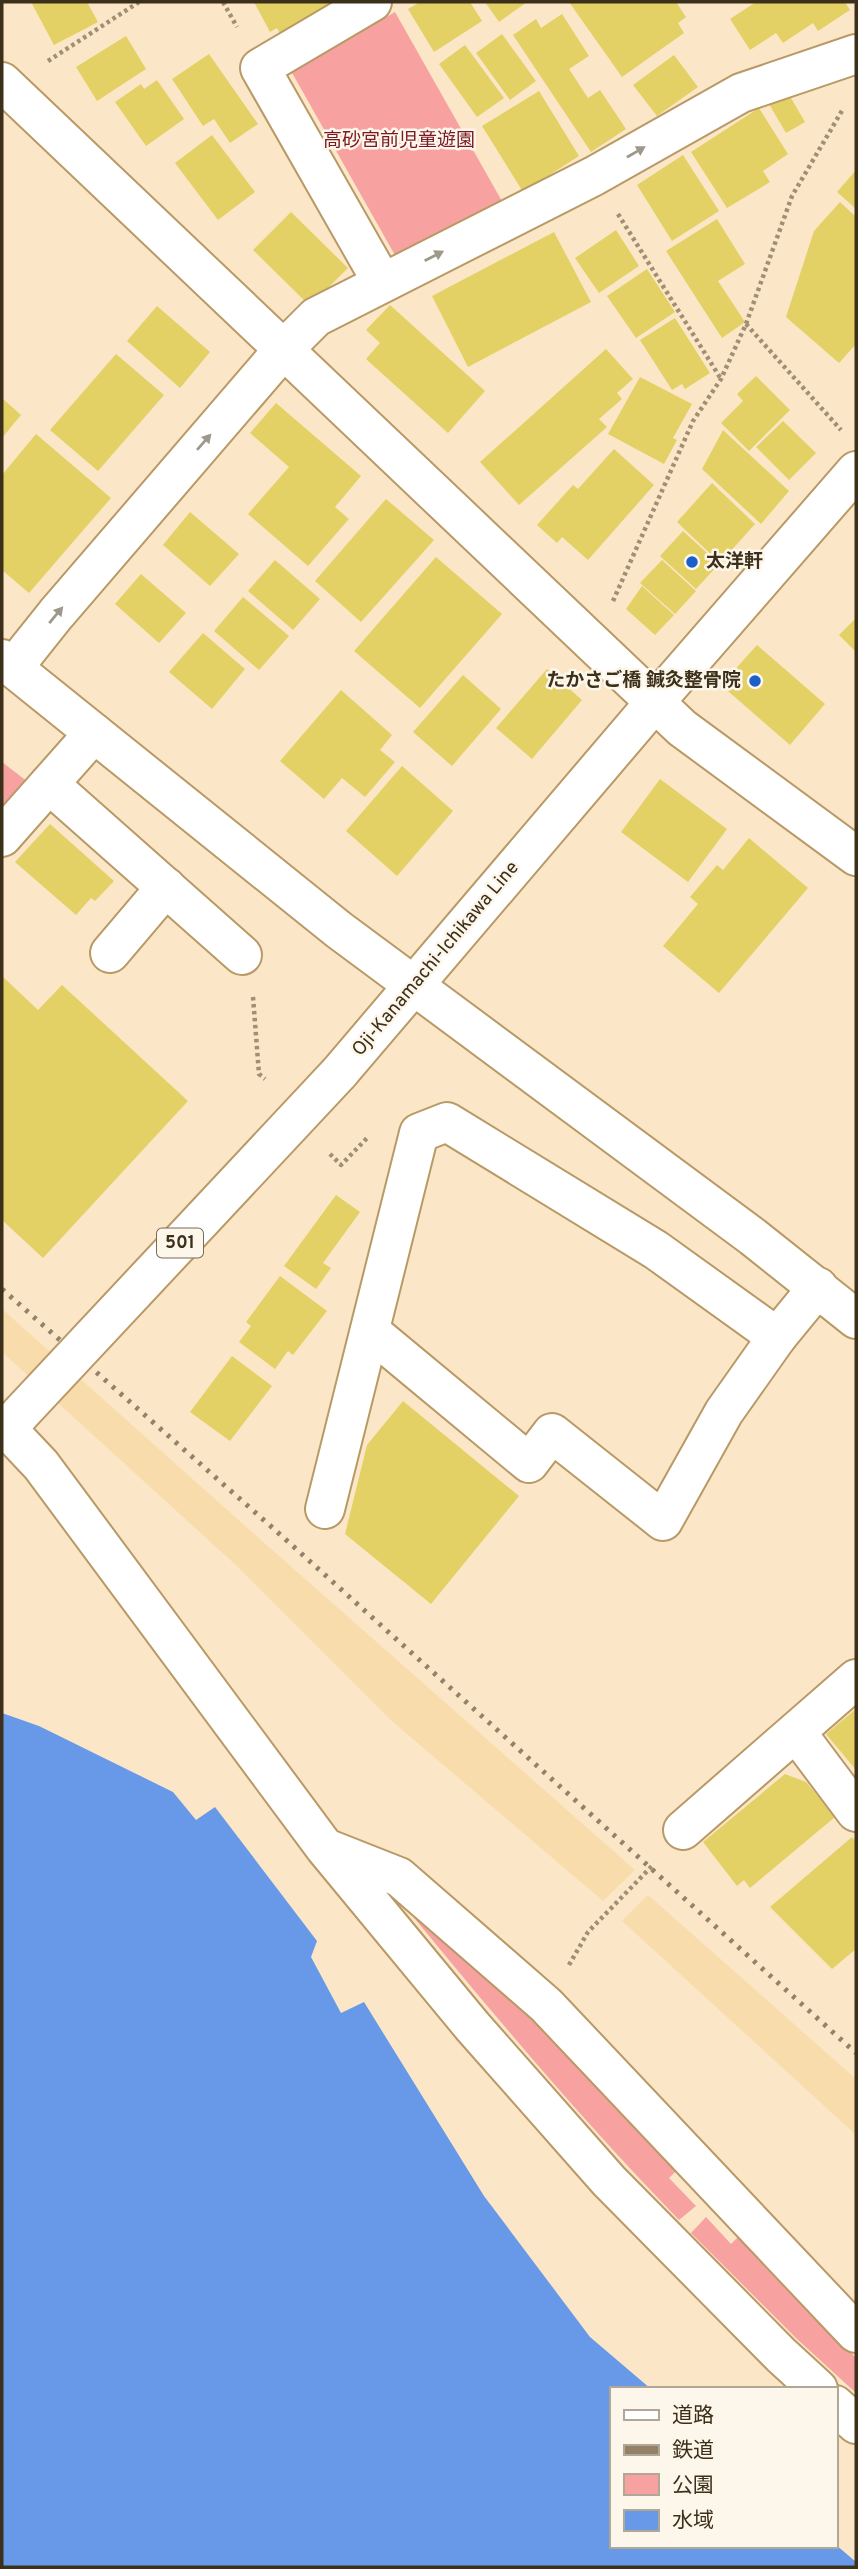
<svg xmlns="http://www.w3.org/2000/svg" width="858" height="2569" font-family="Overpass,'Noto Sans JP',sans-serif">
  <rect width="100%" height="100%" fill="#fbe7c7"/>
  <g fill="#f9dcab">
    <polygon points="2,1309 261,1540 635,1870 603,1901 393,1722 239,1568 2,1352"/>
    <polygon points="648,1895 856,2079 856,2135 622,1921"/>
  </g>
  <g fill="#f7a2a1">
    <polygon points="395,12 503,203 396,257 291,71"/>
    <polygon points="2,762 28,782 2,811"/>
    <path d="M389,1887L496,1980L678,2169L669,2178L696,2206L679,2220C576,2114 482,2001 389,1887Z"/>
    <polygon points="706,2217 731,2244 739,2236 856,2358 856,2393 797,2339 691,2233"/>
  </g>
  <polygon fill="#6899e8" points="2,1713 39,1726 173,1792 196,1820 215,1807 317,1941 311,1957 341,2013 364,2002 484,2196 590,2337 651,2389 611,2389 611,2546 835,2546 835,2544 856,2562 856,2567 2,2567"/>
  <g fill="#e3d166">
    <polygon points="31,2 87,2 98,22 54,45"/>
    <polygon points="254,2 350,2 282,38 277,28 270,32"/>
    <polygon points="420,2 470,2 482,21 434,52 408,9"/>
    <polygon points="485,2 527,2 499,22"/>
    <polygon points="569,2 676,2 686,17 678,23 684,33 622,77"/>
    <polygon points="756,2 845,2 850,10 818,31 813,23 783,43 776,33 750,50 730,19"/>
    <polygon points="562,14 589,56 569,69 588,98 600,90 626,129 591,152 513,35 536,19 541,28"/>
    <polygon points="502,34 536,81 510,100 476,53"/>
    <polygon points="126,36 146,69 97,101 76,67"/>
    <polygon points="465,45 504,98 477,117 439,64"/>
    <polygon points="209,54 258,124 230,143 214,119 203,126 172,79"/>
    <polygon points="674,55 698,87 657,116 633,85"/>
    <polygon points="157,80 184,119 146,146 115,102 141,84 144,89"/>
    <polygon points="539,91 579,156 523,192 482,126"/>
    <polygon points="788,93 805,122 786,133 769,104"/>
    <polygon points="759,108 788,154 763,171 770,182 727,208 691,152"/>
    <polygon points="212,135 255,192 218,220 175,163"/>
    <polygon points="683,155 719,211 672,241 637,185"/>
    <polygon points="856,170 856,209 837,192"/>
    <polygon points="840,202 856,217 856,344 839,363 786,317 814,231"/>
    <polygon points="291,212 348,268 310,306 253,250"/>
    <polygon points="717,219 745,264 718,281 745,322 722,338 666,251"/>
    <polygon points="616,230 639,266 599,293 575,258"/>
    <polygon points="554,232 591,302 468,367 432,296"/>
    <polygon points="647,269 675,312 636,338 607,296"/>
    <polygon points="390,305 485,391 448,433 366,359 380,343 366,330"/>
    <polygon points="157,306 210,352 180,388 127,341"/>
    <polygon points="675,318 710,373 685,389 682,384 672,390 640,340"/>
    <polygon points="606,349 633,379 617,393 622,399 599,419 607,427 519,505 480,462"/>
    <polygon points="116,354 164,395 98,471 50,430"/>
    <polygon points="756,376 790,410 749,451 721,423 743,401 737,394"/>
    <polygon points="640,377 692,404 673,438 677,440 664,464 608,434"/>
    <polygon points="2,398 21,415 2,438"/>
    <polygon points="276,403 361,476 335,507 349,519 308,566 248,514 289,467 250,433"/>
    <polygon points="783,421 816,453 789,480 756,447"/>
    <polygon points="723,430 789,491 761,524 702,469"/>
    <polygon points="36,434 111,498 29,593 2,570 2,475"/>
    <polygon points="614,449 654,485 588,560 562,537 557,543 537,525 573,485 578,489"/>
    <polygon points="712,483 755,524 720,563 677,522"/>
    <polygon points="386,499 434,540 361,622 315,581"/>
    <polygon points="190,512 239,554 210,586 163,545"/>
    <polygon points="683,531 719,564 696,589 660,556"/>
    <polygon points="436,557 502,614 420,708 354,651"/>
    <polygon points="275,560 320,599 293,630 248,591"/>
    <polygon points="662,560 696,591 675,614 640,583"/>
    <polygon points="141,574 186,613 159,643 115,604"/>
    <polygon points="642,586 674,615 655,635 626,609"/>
    <polygon points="243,597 289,636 259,670 214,631"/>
    <polygon points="856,618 856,652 839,635"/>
    <polygon points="203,633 245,669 212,709 169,672"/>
    <polygon points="757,645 825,704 790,745 721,685"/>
    <polygon points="547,669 582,700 532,759 496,728"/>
    <polygon points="463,675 501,709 452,766 413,732"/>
    <polygon points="341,690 392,735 380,750 395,762 365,797 342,778 324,799 280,761"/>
    <polygon points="402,766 453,811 397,876 346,831"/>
    <polygon points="660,779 727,829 688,882 621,832"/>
    <polygon points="50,824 114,881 95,901 91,898 76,915 15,862"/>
    <polygon points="749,838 808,888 719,993 663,946 698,904 690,897 717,865 723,870"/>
    <polygon points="2,976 38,1010 62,985 188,1101 43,1258 2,1220"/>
    <polygon points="336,1195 360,1212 323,1263 331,1268 316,1289 284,1266"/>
    <polygon points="280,1276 327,1311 293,1355 288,1351 275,1369 239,1342 251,1326 246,1322"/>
    <polygon points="232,1356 272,1386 230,1441 190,1412"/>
    <polygon points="403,1401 519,1496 431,1604 345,1534 367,1445"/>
    <polygon points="856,1709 856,1770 826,1734"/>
    <polygon points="785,1774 806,1782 835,1817 750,1888 744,1880 737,1886 703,1842"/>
    <polygon points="852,1837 856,1842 856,1949 832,1969 770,1907"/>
  </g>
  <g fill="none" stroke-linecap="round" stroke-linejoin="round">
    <defs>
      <g id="minor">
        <polyline points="372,2 260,68 382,282"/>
        <polyline points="2,82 682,728 856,856"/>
        <polyline points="2,659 339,930 753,1237 856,1319"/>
        <polyline points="13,668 56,614 283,350 316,317 594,176 741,93 856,54"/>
        <polyline points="49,784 242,955"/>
        <polyline points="2,837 94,733"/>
        <polyline points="110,953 166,887"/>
        <polyline points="370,1331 529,1463 552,1433 663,1521 724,1412 777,1337 818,1287"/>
        <polyline points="7,1429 41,1465 325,1848 473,2027 609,2181 781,2355 818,2389"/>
        <polyline points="325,1509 419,1133 447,1122 656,1250 777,1337"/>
        <polyline points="796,1732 856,1812"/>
        <polyline points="683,1830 856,1679"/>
        <polyline points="328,1849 399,1877 546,2005 856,2333"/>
        <polyline points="835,2405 856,2424"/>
      </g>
      <g id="major">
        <polyline points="339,1073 655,702 856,471"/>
        <polyline points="2,1434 21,1413"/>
      </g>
    </defs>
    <use href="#minor" stroke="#b99965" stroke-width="42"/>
    <use href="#major" stroke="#b99965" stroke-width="42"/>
    <g stroke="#a08f74" stroke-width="4.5" stroke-dasharray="3.5 3.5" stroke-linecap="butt">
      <polyline points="223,2 237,27"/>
      <polyline points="48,61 139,2"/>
      <polyline points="618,214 721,379"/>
      <polyline points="746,324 841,430"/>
      <polyline points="613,601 693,421 721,379 746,324 792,196 843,109"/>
      <polyline points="253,997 259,1074 265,1079"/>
      <polyline points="330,1154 341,1165 369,1136"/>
      <polyline points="569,1965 588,1932 653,1865"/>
    </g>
    <use href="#minor" stroke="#fff" stroke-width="38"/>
    <use href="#major" stroke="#fff" stroke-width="38"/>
    <polyline stroke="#938268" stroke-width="5" stroke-dasharray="3.5 7" stroke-linecap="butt" points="2,1289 274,1529 856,2053"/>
    <defs>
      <polyline id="major-bridge" points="21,1413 339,1073"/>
    </defs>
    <use href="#major-bridge" stroke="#b99965" stroke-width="42" stroke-linecap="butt"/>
    <use href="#major-bridge" stroke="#fff" stroke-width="38"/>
  </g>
  <defs><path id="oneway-solid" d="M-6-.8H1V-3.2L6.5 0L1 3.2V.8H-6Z" transform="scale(1.75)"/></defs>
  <g fill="#9e988c">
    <use href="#oneway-solid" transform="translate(636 152) rotate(-30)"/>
    <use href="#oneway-solid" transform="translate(434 256) rotate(-27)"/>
    <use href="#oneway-solid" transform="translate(204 442) rotate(-49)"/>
    <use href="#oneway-solid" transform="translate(56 615) rotate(-50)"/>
  </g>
  <g fill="#1b5fca" stroke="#fdf6eb" stroke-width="2.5">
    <circle cx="692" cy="562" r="7"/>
    <circle cx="755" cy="681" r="7"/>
  </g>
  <g text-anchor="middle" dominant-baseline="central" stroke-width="5" stroke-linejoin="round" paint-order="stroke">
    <rect fill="#fdf6eb" stroke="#776b59" stroke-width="2" x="157" y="1228.5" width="46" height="29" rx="5"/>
    <g font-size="18" font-weight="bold" fill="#3d301a">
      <text x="180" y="1243">501</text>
    </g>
    <g font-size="19" fill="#781924" stroke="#fdf6eb">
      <text x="399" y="141">高砂宮前児童遊園</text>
    </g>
    <g font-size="19" font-weight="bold" fill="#3d301a" stroke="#fdf6eb" text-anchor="start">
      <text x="706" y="562">太洋軒</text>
      <text x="741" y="681" text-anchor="end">たかさご橋 鍼灸整骨院</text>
    </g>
    <g font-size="19" fill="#3d301a" stroke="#fdf6eb">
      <text transform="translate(436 959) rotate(-50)">Oji-Kanamachi-Ichikawa Line</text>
    </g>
  </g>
  <rect width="858" height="2569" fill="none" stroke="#3d301a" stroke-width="7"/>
  <rect x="610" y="2387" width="228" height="161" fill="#fdf6eb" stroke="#b0a797" stroke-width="2"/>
  <rect x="624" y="2410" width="35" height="10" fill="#ffffff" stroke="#b0a797" stroke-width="2"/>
  <text x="672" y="2422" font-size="21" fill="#3d301a">道路</text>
  <rect x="624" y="2445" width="35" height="10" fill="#938268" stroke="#b0a797" stroke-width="2"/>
  <text x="672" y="2457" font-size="21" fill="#3d301a">鉄道</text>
  <rect x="624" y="2474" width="35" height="21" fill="#f7a2a1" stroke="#b0a797" stroke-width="2"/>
  <text x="672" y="2492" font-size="21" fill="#3d301a">公園</text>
  <rect x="624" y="2510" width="35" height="21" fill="#6899e8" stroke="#b0a797" stroke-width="2"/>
  <text x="672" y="2527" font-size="21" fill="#3d301a">水域</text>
</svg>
